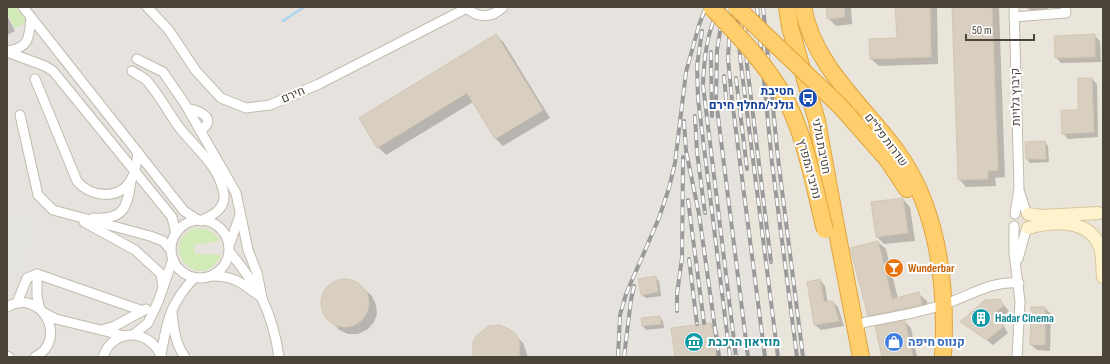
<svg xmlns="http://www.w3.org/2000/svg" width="1110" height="364" font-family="'Sofia Sans Condensed',Heebo,sans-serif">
  <rect width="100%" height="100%" fill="#f6f3ec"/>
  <rect fill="#eae5da" x="7" y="7" width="1096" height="350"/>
  <polygon fill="#e6e2dd" points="7,7 724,7 727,66 758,318 766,357 7,357"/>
  <g fill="#d2eab5">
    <polygon points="7,7 17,7 26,22 15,28 7,13"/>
    <path d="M195,228C207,228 214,231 220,241L194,245L195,254L221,255C202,296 154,246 195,228Z"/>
  </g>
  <polygon fill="#e5e3e0" points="7,209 39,219 22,278 7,274"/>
  <g fill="#0003">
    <polygon points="827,7 851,7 852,24 836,26 828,18"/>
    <polygon points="896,7 937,7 938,64 879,66 871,59 898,39"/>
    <polygon points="953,7 999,7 1005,177 995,178 996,186 966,187 959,179"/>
    <polygon points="1026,7 1048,7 1048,11 1032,12"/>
    <polygon points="7,16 15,31 7,35"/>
    <polygon points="496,35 504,43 550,118 503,146 496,139 473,102 386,155 378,147"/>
    <polygon points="1094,35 1100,41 1101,62 1061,63 1056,57"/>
    <polygon points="1092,79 1097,84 1098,137 1068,139 1063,133 1079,110"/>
    <polygon points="1045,142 1048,146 1049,162 1030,163 1027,159"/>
    <polygon points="903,199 910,207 915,241 884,244 877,237"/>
    <polygon points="878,242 886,249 898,299 919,294 927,301 929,312 876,323 869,315"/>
    <polygon points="655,277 659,281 661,296 646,298 642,295"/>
    <polygon points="338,280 348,280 357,283 372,296 376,305 377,314 374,322 368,329 358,334 348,334 339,330 323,310 323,296 326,289"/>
    <polygon points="820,280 825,286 828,303 833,302 838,307 844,326 821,330 815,325"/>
    <polygon points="999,300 1009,311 1000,320 1008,333 993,345 962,322"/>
    <polygon points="1032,308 1045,308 1051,314 1050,351 1037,350 1031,345"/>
    <polygon points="660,317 663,321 664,328 646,330 643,326 642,319"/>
    <polygon points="905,322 911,328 917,357 883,357"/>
    <polygon points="711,324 718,331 721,357 717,357 713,330 711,330 715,357 676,357"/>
    <polygon points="489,327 515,335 523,343 528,357 475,357 473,352 474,342 482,331"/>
  </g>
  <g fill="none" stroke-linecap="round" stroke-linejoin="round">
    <polyline stroke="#a9d4f2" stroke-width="2.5" points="283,21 304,7"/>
  </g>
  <g fill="#d8cfc1" stroke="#d3c7b4">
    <polygon points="826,7 844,7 845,17 827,19"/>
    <polygon points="895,7 930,7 931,57 870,59 869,39 897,38"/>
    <polygon points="952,7 992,7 998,170 988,171 988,179 958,180"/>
    <polygon points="496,34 543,110 495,139 467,93 377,148 359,118"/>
    <polygon points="1095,34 1095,57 1055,58 1054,36"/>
    <polygon points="1078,78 1092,78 1094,132 1062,134 1061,110 1078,110"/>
    <polygon points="1045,141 1046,159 1026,159 1025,142"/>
    <polygon points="903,198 908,233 876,237 871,202"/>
    <polygon points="878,241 892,299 919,292 922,305 868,316 850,248"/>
    <polygon points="656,276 658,292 641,295 638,279"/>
    <circle cx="345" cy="303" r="24"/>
    <polygon points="820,279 824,302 833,301 839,321 814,325 807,282"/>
    <polygon points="1000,299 1004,305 995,313 1003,327 987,340 960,322 985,300"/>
    <polygon points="1031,307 1045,307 1045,345 1030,345"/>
    <polygon points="660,316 661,324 642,326 641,318"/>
    <polygon points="905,321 913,357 882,357 875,326"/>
    <polygon points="711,323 716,357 675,357 671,328"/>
    <polygon points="500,325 509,329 516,334 520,343 519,357 473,357 473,342 477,335 489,326"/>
  </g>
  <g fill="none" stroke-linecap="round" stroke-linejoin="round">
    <defs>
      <g id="street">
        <polyline points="23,7 184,211 198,220"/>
        <polyline points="147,7 168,29 196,71 221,98 246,108 270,105 319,84 467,8"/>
        <path d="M466,7C477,19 492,18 503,7"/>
        <polyline points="1014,7 1019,188 1015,214"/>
        <polyline points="1014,17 1066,13 1065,7"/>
        <path d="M7,51C30,48 29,37 31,17"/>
        <polyline points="7,52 45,66 53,71 172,217 176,234"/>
        <polyline points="137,59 163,72 185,104 236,193 248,250 257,273 262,298"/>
        <path d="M132,71C136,74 141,76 145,79C155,88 170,115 179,127C195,148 220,166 224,195C225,210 212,215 201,221"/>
        <path d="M35,79L77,181C90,197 119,201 131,180C136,172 137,161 138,152"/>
        <path d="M189,109C201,111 217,119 201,130"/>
        <polyline points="20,115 38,195 53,210 150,236 163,241 171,250"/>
        <polyline points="1020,193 1026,212"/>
        <path d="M93,218C124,220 127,208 131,181"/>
        <circle cx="200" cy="249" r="29"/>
        <polyline points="84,222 135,250 161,274 163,287"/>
        <polyline points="1014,226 1014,253 1020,301 1017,357"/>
        <polyline points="229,246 240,215"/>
        <path d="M229,251C259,288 272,310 279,357"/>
        <polyline points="1018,259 1026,230"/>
        <polyline points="37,274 37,297 40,309"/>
        <path d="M212,276C234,276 241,282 258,295"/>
        <polyline points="17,303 27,278 37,274 143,311"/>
        <path d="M7,307C42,287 69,340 35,357"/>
        <polyline points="44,313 56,319 125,336"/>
        <path d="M172,313C174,330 175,343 185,357"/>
        <path d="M856,329L860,324L866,322C892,317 920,313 945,304C970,296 992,280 1019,283"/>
        <polyline points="102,330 115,326 146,309"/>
        <polyline points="133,335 148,323 158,302 173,259"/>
        <path d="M161,355C167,320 170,304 194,278"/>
        <polyline points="7,356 9,357"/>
        <path d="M103,357C113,327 150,329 161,356"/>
      </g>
      <g id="secondary">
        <polyline points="1028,214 1041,216 1098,213"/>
        <path d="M1028,228C1052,221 1089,218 1100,247C1103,256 1102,268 1103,277"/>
      </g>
      <g id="highway">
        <polyline points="787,7 790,27 817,121 838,237 861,357"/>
        <path d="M803,7C814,67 864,106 898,153C939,211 947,288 943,357"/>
        <polyline points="887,159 907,189"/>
      </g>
    </defs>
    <use href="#street" stroke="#c2bbae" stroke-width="11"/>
    <use href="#secondary" stroke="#d6c79b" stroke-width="14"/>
    <use href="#highway" stroke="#e0a43c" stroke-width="18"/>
    <use href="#street" stroke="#fff" stroke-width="9"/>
    <use href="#secondary" stroke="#fff3cd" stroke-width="12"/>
    <use href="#highway" stroke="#ffcf6e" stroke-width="16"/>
    <defs>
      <g id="rail">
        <path d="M719,7C707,33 704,57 703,85L736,357"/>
        <polyline points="724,7 717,50 716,100 748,357"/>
        <polyline points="731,7 728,58 732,100 765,357"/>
        <polyline points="737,7 740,57 778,357"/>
        <polyline points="744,7 747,65 771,262"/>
        <polyline points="757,7 772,163 797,357"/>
        <polyline points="763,7 778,158 803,357"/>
        <polyline points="702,31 697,66 698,99 730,357"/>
        <polyline points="711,52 712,116"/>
        <polyline points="724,76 727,108"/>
        <polyline points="736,78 747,169"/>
        <polyline points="695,116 697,152 705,213"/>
        <polyline points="684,121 686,151 699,214 719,357"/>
        <polyline points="688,200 704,323"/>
        <polyline points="689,259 697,324"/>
        <polyline points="677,311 677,294 682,258 683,157"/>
        <polyline points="618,357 620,315 626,294 659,218 669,188 675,163 686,72 699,25 706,7"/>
        <polyline points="624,357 631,300 634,286"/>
      </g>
    </defs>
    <use href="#rail" stroke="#9a9a9a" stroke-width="4"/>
    <use href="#rail" stroke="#fff" stroke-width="2.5" stroke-dasharray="8" stroke-linecap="butt"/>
    <defs>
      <g id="highway-bridge">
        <path d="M711,7C739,36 770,68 788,104C806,139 815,191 825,230"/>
        <polyline points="736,7 840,106 887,159"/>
      </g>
    </defs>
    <use href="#highway-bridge" stroke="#e0a43c" stroke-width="18" stroke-linecap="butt"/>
    <use href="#highway-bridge" stroke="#ffcf6e" stroke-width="16"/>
  </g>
  <defs>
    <symbol id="bus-disc" viewBox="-11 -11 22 22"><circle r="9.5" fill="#1a4fb4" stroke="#fff"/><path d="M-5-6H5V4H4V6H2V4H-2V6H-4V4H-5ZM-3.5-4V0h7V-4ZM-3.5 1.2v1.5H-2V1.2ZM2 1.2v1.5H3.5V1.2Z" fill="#fff"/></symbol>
    <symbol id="bar-disc" viewBox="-11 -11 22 22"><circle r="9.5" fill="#e8710a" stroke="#fff"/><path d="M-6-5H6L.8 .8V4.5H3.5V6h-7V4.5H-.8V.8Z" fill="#fff"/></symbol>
    <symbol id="building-disc" viewBox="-11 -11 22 22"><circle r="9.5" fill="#0f9aa8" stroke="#fff"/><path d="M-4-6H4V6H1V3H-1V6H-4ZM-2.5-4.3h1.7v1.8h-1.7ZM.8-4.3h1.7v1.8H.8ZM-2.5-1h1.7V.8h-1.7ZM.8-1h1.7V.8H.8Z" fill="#fff"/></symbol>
    <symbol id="museum-disc" viewBox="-11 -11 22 22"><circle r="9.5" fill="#0f9aa8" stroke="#fff"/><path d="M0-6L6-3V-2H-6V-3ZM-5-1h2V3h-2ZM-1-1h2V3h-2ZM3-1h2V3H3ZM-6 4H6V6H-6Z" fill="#fff"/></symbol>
    <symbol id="shop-disc" viewBox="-11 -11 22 22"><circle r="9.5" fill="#3f7fe0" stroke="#fff"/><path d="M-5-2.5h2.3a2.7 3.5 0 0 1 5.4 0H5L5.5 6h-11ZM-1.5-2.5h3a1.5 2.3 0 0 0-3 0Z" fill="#fff"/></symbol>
  </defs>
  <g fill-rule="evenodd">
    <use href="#bus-disc" x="797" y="87" width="22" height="22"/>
    <use href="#bar-disc" x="883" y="257" width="22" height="22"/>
    <use href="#building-disc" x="970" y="307" width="22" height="22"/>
    <use href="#museum-disc" x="683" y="331" width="22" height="22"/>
    <use href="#shop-disc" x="883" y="331" width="22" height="22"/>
  </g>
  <g text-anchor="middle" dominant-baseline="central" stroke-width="4" stroke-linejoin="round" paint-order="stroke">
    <g font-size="12" font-weight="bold" fill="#164399" stroke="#fff" text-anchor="end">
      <text x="794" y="91">חטיבת<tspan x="794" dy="14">גולני/מחלף חירם</tspan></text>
    </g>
    <g font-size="12" fill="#4b4439" stroke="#fff">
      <text transform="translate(293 95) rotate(-23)">חירם</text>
      <text transform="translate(1016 97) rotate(-91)">קיבוץ גלויות</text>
      <text transform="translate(886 140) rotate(53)">שדרות פלי"ם</text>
      <text transform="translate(821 146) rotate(79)">חטיבת גולני</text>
      <text transform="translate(809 169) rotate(75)">נתיבי המפרץ</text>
    </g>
    <g font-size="12" font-weight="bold" fill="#c56008" stroke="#fff" text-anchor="start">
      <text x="908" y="268">Wunderbar</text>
    </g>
    <g font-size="12" font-weight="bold" fill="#0d838f" stroke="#fff" text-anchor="start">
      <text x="995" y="318">Hadar Cinema</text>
      <text x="708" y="342">מוזיאון הרכבת</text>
    </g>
    <g font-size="12" font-weight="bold" fill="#366cbe" stroke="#fff" text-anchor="start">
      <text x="908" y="342">קנווס חיפה</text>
    </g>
  </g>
  <rect width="1110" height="364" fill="none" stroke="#4b4439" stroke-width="16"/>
  <path d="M966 34v6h68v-6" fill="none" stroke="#4b4439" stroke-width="2"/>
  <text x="972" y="34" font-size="12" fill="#4b4439" stroke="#ffffff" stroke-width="3" paint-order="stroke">50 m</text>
</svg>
